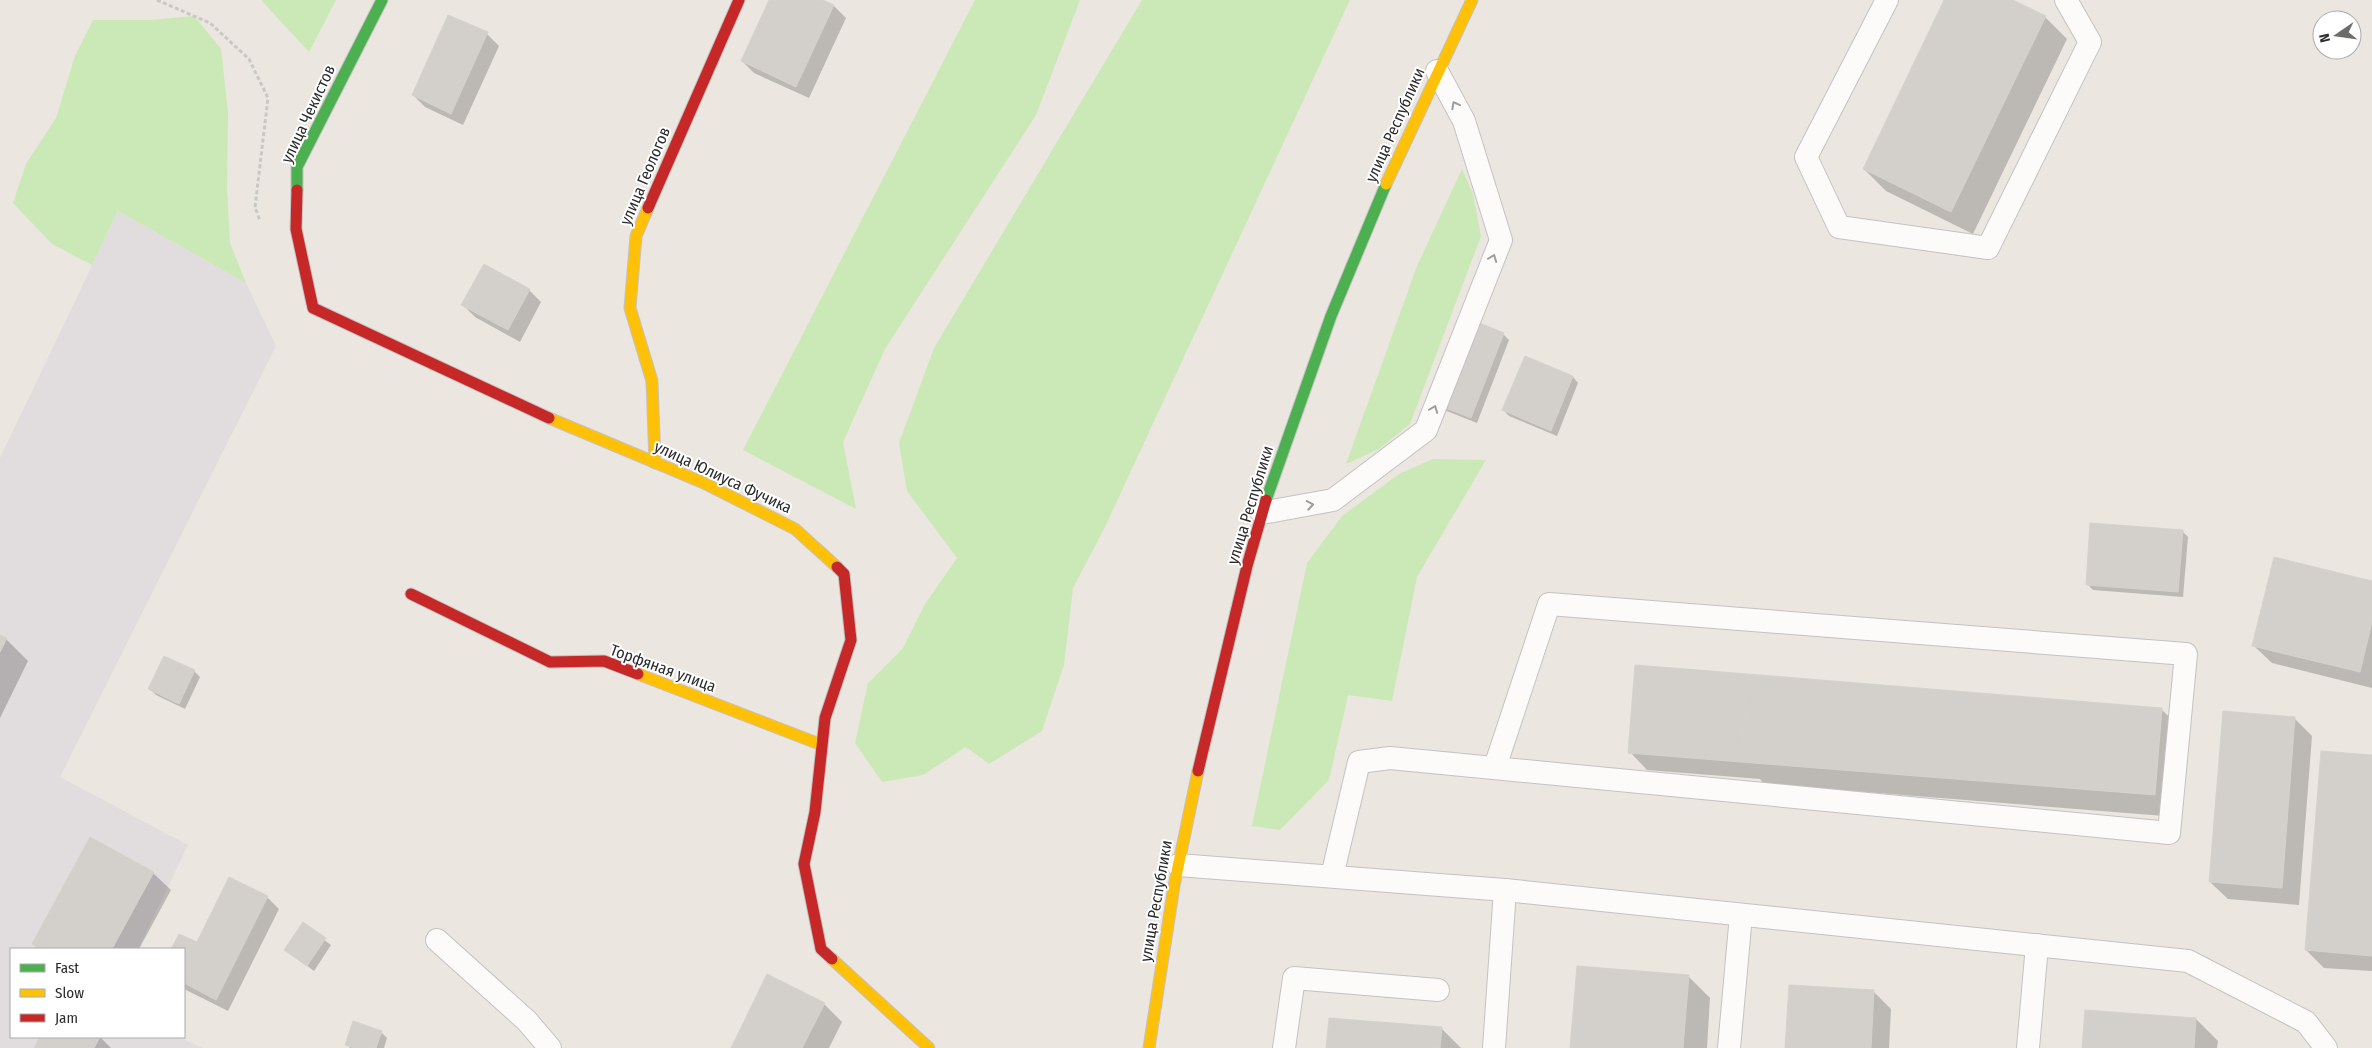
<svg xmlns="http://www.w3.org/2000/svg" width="2372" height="1048" font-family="'Fira Sans Condensed',sans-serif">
  <rect width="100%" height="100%" fill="#ebe6e0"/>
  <polygon fill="#e1dddf" points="118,211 246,283 276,346 60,777 188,845 138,949 11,949 11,1037 179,1037 203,1048 0,1048 0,458"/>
  <g fill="#cbe9b6">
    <polygon points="261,0 336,0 309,52"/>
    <polygon points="975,0 1080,0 1036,115 885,349 843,442 856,509 743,450"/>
    <polygon points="1142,0 1350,0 1104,529 1073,588 1064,665 1042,731 989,764 966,747 923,775 882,782 855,743 868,683 903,648 925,604 957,558 907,491 899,443 934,348"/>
    <polygon points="194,16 221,49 228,112 227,189 230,243 246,283 118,211 92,265 52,244 13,203 26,164 56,118 75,56 93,20 150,20"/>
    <polygon points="1462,169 1473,194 1481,236 1410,424 1379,449 1346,464 1417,266"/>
    <polygon points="1433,459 1486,460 1417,577 1392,701 1348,695 1329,780 1280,830 1252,826 1307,563 1342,516 1399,474"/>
  </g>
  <g fill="#0003">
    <polygon points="771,0 820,0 834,6 846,18 809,98 754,73 742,61"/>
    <polygon points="1946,0 2010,0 2045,17 2067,39 1973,234 1886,191 1864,169"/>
    <polygon points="487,34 499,46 463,125 425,107 413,95"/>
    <polygon points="529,290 541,302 520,342 475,317 463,305"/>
    <polygon points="1503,334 1509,340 1477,423 1439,408"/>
    <polygon points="1526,357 1573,377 1578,383 1557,436 1509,416 1503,410"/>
    <polygon points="2182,531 2188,537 2183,597 2093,590 2087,584"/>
    <polygon points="2372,582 2372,688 2272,663 2254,646"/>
    <polygon points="0,636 6,639 28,661 0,718"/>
    <polygon points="194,671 200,677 185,709 156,695 150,689"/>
    <polygon points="2161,709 2184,731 2177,817 1764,784 1760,779 1647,770 1630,752"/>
    <polygon points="2294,718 2312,736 2299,905 2228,899 2210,882"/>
    <polygon points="2372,756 2372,971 2324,968 2306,950"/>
    <polygon points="153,873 171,890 139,949 38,949 33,944"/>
    <polygon points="267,897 279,909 228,1011 184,989 184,949 173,949 180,935 198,944"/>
    <polygon points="303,924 331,945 314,971 286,950"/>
    <polygon points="1688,976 1710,998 1707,1048 1572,1048"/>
    <polygon points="1874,992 1891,1009 1889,1048 1786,1048"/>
    <polygon points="824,1004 842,1022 829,1048 732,1048"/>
    <polygon points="2196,1019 2218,1041 2217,1048 2083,1048"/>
    <polygon points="1441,1028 1461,1048 1328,1048"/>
    <polygon points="381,1032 387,1038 384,1048 350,1048 346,1044"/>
    <polygon points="42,1037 100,1037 111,1048 36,1048"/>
  </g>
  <g fill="#d3d0cc" stroke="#d5d2cc">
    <polygon points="769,0 823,0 834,5 796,87 741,61"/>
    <polygon points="1944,0 2013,0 2046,16 1951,212 1863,169"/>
    <polygon points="448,15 488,32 451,114 412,95"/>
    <polygon points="484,264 530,289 508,330 461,305"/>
    <polygon points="1465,317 1504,333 1471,418 1431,402"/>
    <polygon points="1525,356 1573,376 1551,431 1502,410"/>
    <polygon points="2090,523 2183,530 2178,592 2086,585"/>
    <polygon points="2274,557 2372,581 2372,622 2360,672 2252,646"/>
    <polygon points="0,635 7,638 0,652"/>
    <polygon points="164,656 195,670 179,704 148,689"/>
    <polygon points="1635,665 1748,674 1741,762 1628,753"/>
    <polygon points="1748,674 2162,708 2155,795 1741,762"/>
    <polygon points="2223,711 2295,717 2282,888 2209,882"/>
    <polygon points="2321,751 2372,755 2372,956 2305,950"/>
    <polygon points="90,837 154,872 112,949 41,949 32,944"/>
    <polygon points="229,877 268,896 216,1000 184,983 184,949 171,949 179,934 197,942"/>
    <polygon points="303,922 326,938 307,966 284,950"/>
    <polygon points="1577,966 1689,975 1683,1048 1570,1048"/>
    <polygon points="767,974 825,1003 802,1048 731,1048"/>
    <polygon points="1789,985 1874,990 1871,1048 1785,1048"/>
    <polygon points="2085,1010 2196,1018 2194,1048 2082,1048"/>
    <polygon points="1329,1018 1442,1027 1440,1048 1326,1048"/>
    <polygon points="353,1021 382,1031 376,1048 354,1048 345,1045"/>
    <polygon points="40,1037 100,1037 94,1048 34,1048"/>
  </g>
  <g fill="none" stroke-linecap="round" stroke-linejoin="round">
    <defs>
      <g id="lane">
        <polyline points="1887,0 1806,157 1839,227 1988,248 2090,42 2066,0"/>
        <polyline points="1262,513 1333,500 1426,430 1501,240 1464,121 1437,71"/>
        <polyline points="1178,865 1505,890 2188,961 2306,1022 2326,1048"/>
        <polyline points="1332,876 1359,762 1390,758 2169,833 2186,654 1549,604 1495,767"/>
        <polyline points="437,940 527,1021 550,1048"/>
        <polyline points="1284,1048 1294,978 1438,990"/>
        <polyline points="1494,1048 1505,890"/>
        <polyline points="1729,1048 1741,915"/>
        <polyline points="2028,1048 2037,945"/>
      </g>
      <g id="fast">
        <polyline points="297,190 297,167 382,0"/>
        <polyline points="1266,500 1331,316 1386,184"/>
      </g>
      <g id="slow">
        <polyline points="1386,184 1472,0"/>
        <polyline points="648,208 636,236 630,308 652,381 655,463"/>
        <polyline points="549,418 704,483 795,529 837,567"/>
        <polyline points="638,674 822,745"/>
        <polyline points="832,959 929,1048"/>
        <polyline points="1149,1048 1174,886 1198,771"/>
      </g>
      <g id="jam">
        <polyline points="297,190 296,229 313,308 549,418"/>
        <polyline points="648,208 739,0"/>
        <polyline points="411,594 550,662 604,661 638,674"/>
        <polyline points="1198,771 1247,566 1266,500"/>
        <polyline points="832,959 821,949 804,864 815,812 825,718 851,640 844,574 837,567"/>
      </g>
    </defs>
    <use href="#lane" stroke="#c4c2c2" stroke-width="24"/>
    <use href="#fast" stroke="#c4c2c2" stroke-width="13"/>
    <use href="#slow" stroke="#c4c2c2" stroke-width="13"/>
    <use href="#jam" stroke="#c4c2c2" stroke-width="13"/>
    <polyline stroke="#c8c8c7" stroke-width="3" stroke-dasharray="4 2.5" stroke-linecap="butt" points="157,0 210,23 249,59 268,98 255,207 260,221"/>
    <use href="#lane" stroke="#fcfbfa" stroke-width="22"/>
    <use href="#fast" stroke="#4caf50" stroke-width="11"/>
    <use href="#slow" stroke="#ffc107" stroke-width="11"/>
    <use href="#jam" stroke="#c62828" stroke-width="11"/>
  </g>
  <defs><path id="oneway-chevron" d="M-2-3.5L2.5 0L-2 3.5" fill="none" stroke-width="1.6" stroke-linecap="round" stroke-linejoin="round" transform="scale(1.25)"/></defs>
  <g stroke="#9e9d9d">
    <use href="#oneway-chevron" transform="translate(1455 105) rotate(-118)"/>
    <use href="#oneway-chevron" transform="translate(1493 258) rotate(-69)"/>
    <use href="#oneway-chevron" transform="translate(1434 409) rotate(-69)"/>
    <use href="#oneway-chevron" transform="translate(1310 505) rotate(-10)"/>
  </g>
  <g text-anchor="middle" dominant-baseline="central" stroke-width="4" stroke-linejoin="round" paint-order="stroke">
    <g font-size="16" fill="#2b2b2b" stroke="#fff">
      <text transform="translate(308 114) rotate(-65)">улица Чекистов</text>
      <text transform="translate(1395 125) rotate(-66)">улица Республики</text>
      <text transform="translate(645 176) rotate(-67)">улица Геологов</text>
      <text transform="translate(723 477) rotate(25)">улица Юлиуса Фучика</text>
      <text transform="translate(1250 505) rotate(-73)">улица Республики</text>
      <text transform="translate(663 668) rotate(20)">Торфяная улица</text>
      <text transform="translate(1156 901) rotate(-80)">улица Республики</text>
    </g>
  </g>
  <rect x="10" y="948" width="175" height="90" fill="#ffffff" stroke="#aaaaaa"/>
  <rect x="20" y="964" width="25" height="8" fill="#4caf50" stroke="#aaaaaa"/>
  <text x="55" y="973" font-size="15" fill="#2b2b2b">Fast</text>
  <rect x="20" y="989" width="25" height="8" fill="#ffc107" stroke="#aaaaaa"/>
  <text x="55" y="998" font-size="15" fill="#2b2b2b">Slow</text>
  <rect x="20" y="1014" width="25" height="8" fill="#c62828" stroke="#aaaaaa"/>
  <text x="55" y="1023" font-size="15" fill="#2b2b2b">Jam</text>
  <g transform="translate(2337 35) rotate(257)"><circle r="24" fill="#ffffff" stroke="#aaaaaa"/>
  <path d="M0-4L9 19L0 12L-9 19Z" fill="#6e6c6a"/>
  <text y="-8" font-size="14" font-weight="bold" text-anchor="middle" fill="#2b2b2b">N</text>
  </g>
</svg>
